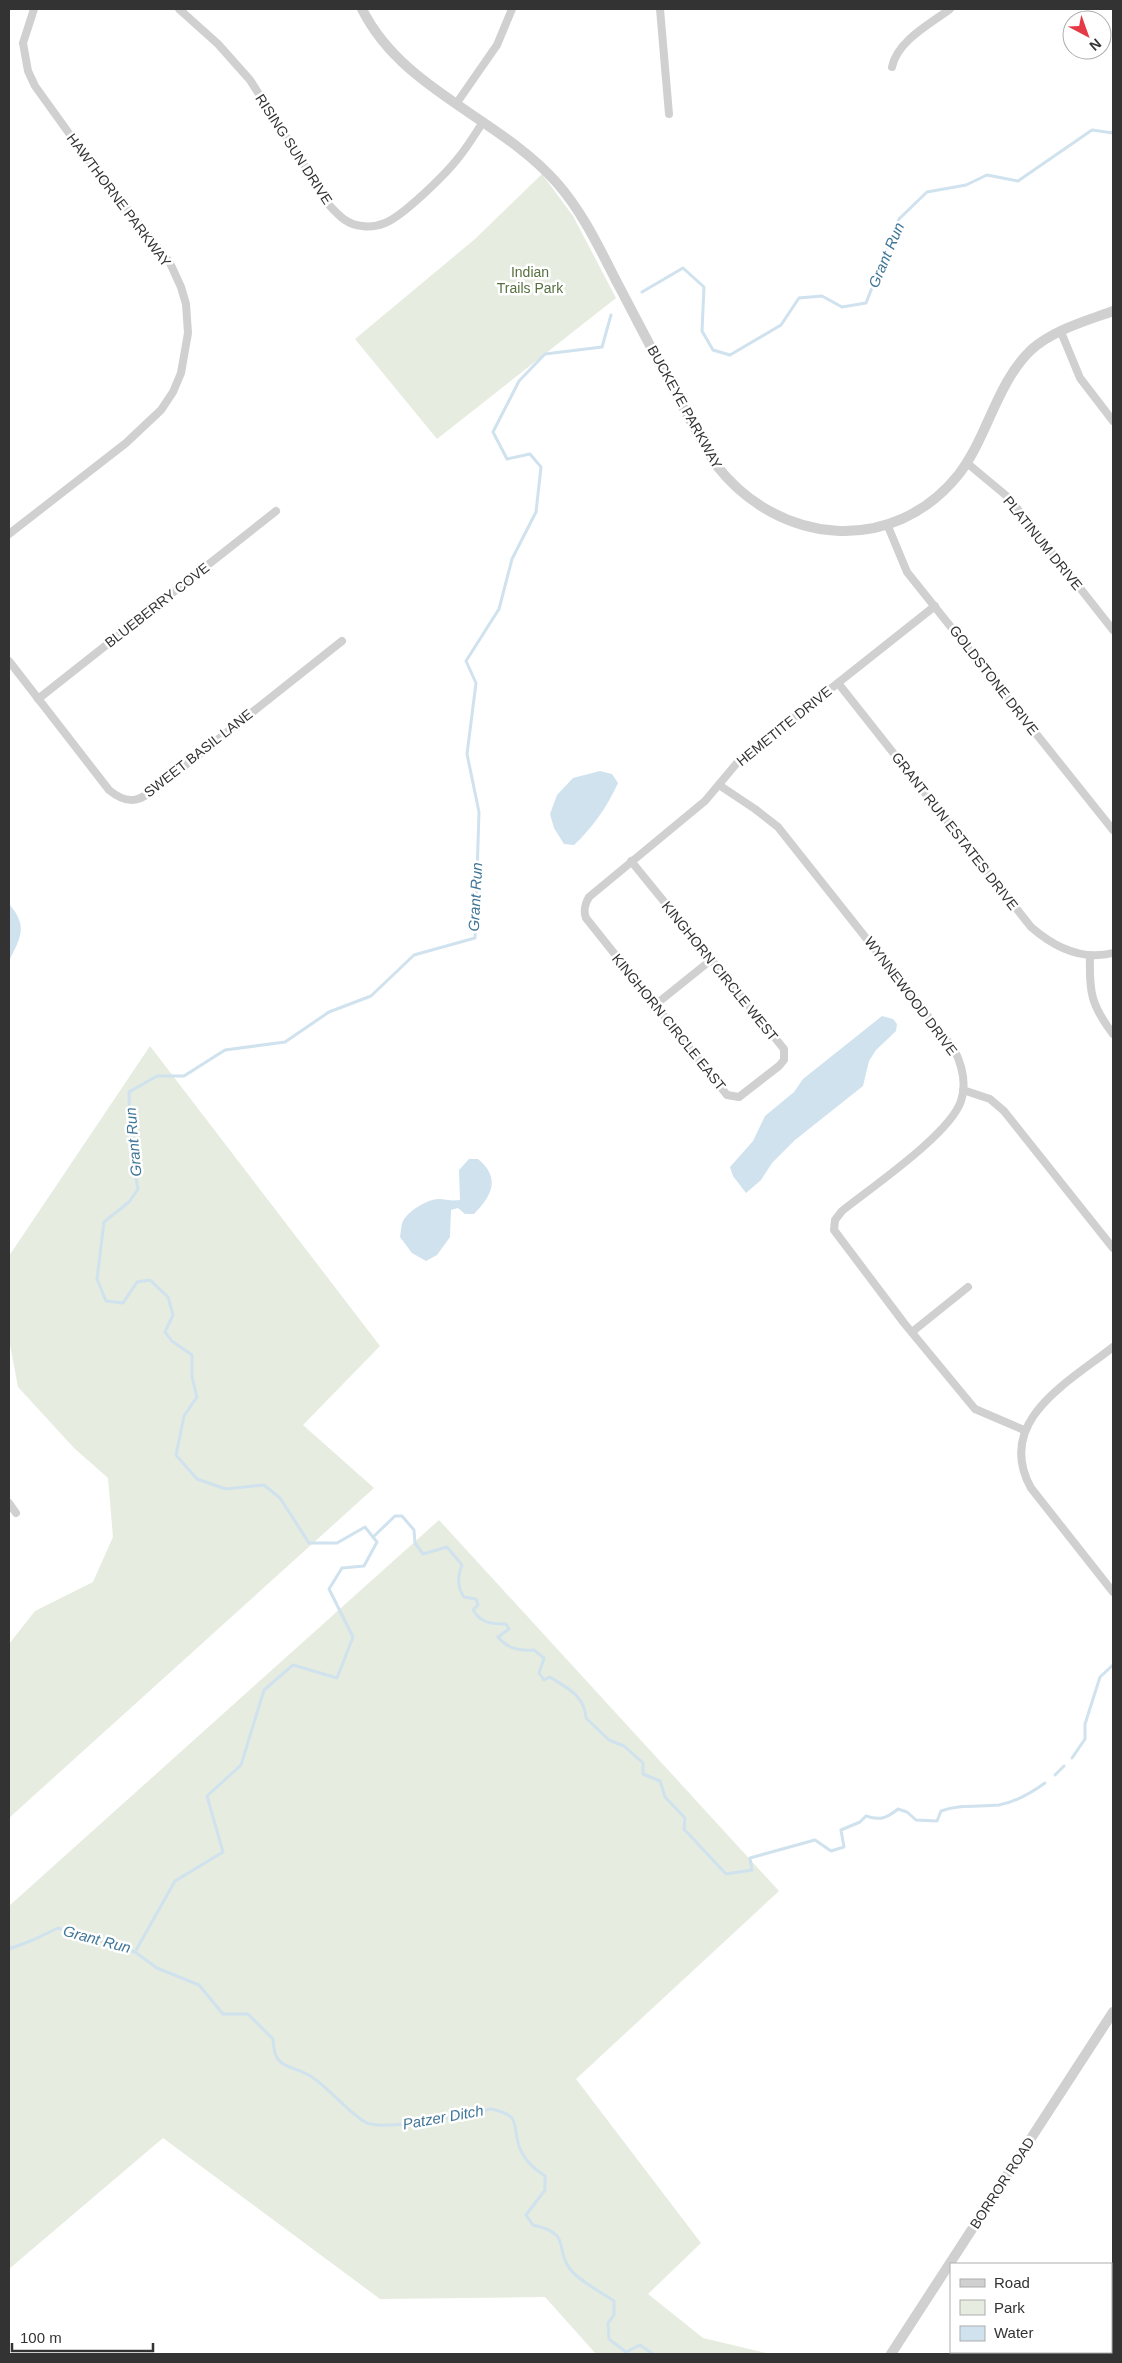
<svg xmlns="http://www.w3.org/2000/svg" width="1122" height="2363" font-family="Helvetica,sans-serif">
  <rect width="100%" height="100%" fill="#fff"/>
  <g fill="#e6ecdf">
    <polygon points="542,174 573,216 616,298 437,439 355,339 475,239"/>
    <polygon points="150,1046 380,1346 303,1425 374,1488 9,1818 9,1644 35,1611 93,1582 113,1537 108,1478 74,1448 18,1387 9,1339 9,1256"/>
    <polygon points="439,1520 779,1891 576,2079 701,2243 648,2294 703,2338 770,2354 596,2354 545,2297 380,2299 163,2138 9,2269 9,1906"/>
  </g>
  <g fill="#cfe2ee">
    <path d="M600,771L612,774L618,783C607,807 593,827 574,845L564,844L554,828L550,814L557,795L573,778Z"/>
    <path d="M9,904C29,927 20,938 9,961Z"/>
    <polygon points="882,1016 893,1019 897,1024 896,1031 876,1050 869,1061 863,1086 795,1140 772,1163 761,1180 746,1193 733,1176 730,1167 753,1141 765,1116 794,1092 803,1079"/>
    <path d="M469,1159H478C501,1178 492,1196 474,1214H465L458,1208L451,1210L450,1237L437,1255L426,1261L412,1253L400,1237C401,1232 401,1225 403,1221C408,1211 429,1198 440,1199C448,1200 452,1201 460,1200L459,1170Z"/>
  </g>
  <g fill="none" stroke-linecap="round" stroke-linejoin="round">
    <g stroke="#cfe2ee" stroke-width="3">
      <polyline points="642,292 683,268 704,287 702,331 713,350 730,355 781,325 799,298 822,296 842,307 866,303 899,219 927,192 966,185 987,175 1018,181 1092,130 1113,133"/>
      <path d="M373,1537L395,1516H402L414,1530L415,1543L423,1554L447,1547L462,1565C457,1577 457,1587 464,1597L476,1599L478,1605L473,1610C481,1623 491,1624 506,1624L509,1629L498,1637C508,1649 519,1651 534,1650L544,1658L539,1673L544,1680L550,1677C567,1688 585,1696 586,1718L609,1740L624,1746L643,1763V1774L660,1781L665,1797L685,1818L684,1829L726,1874L752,1870L750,1858L815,1840L831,1851L844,1847L841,1830L860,1822L866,1816C880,1821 887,1818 898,1809L907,1812L916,1820L937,1821L941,1811C960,1804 979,1807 999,1805C1016,1802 1031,1793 1045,1783"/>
      <polyline points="1072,1758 1085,1739 1085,1724 1100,1677 1113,1665"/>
      <polyline points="1055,1775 1064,1766"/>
      <polyline points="9,1949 33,1940 58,1928 135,1952 175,1881 223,1852 207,1796 241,1765 264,1690 293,1665 337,1678 353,1637 329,1589 342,1568 364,1566 377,1542 365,1527 337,1543 309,1543 280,1498 264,1485 226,1489 197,1479 176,1455 184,1416 197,1397 192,1377 192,1355 172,1341 165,1332 173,1315 168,1297 150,1280 137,1282 123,1303 106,1301 97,1279 104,1222 129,1202 138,1189 130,1144 129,1092 157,1076 184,1076 225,1050 285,1042 329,1012 371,996 414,955 475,938 479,812 467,754 476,683 466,661 499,609 512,559 536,512 541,467 530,454 507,459 493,432 519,381 545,354 602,347 611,315"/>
      <path d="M135,1952L157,1968L199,1985L223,2014H248L273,2039C274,2072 291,2063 312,2077C331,2090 346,2110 365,2122C382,2133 468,2113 491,2109C525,2116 510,2127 521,2151C526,2162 536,2170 545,2176V2190L526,2215L533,2225C573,2234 554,2248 570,2269C580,2282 600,2291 614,2301V2315L608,2323L609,2339L626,2352L640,2345L653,2354"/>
    </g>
    <g stroke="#d0d0d0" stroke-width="8">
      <path d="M179,9L218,44L250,80L330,206C339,216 348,225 362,226C369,227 378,226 385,223C403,216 446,174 459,157C468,146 475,134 483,122"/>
      <polyline points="660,9 669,114"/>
      <path d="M892,67C897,41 930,24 950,9"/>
      <polyline points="456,104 497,45 512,9"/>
      <polyline points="1061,332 1080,378 1113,421"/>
      <polyline points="967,463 1009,498 1113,630"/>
      <polyline points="887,524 907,572 1113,830"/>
      <polyline points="9,534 126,443 161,410 173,392 181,373 188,333 186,304 181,287 170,263 81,150 35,86 28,71 23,43 34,9"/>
      <path d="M9,661L109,790C132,809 143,798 163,783L342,641"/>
      <path d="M838,683L1031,927C1054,947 1082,961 1113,953"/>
      <polyline points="38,699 276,511"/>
      <path d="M719,785L755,809L778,827L954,1049C962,1065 967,1083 961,1101C950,1134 872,1187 842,1211L835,1220L834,1230L904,1323L975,1409L1024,1430"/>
      <path d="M631,861L784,1049V1060L779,1066L739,1097L727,1095L586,918C583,910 585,904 589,897L705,801L737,763L935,606"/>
      <path d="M1090,956C1089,992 1091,1005 1113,1034"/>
      <polyline points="655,1005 711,960"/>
      <polyline points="963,1090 990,1099 1004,1111 1113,1248"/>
      <polyline points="912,1332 968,1287"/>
      <path d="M1113,1347C1069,1382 994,1421 1031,1488L1113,1592"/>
      <polyline points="9,1503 16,1513"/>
    </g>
    <g stroke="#d0d0d0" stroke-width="10">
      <path d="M362,9C403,91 499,117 557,183C585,215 602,254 621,290C652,349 682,409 717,466C779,545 893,557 959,474C988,436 996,384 1031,350C1053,330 1086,321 1113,311"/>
      <polyline points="891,2354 1113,2012"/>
    </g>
  </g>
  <g text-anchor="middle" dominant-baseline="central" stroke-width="5" stroke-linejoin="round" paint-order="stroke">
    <g font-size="14" fill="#333" stroke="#fff">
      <text transform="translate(294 149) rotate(57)">RISING SUN DRIVE</text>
      <text transform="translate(119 200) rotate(53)">HAWTHORNE PARKWAY</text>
      <text transform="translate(685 407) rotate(61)">BUCKEYE PARKWAY</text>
      <text transform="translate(1043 543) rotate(51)">PLATINUM DRIVE</text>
      <text transform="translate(157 605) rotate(-38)">BLUEBERRY COVE</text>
      <text transform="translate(994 680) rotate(52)">GOLDSTONE DRIVE</text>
      <text transform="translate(784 726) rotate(-39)">HEMETITE DRIVE</text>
      <text transform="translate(198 753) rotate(-38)">SWEET BASIL LANE</text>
      <text transform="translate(955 831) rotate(52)">GRANT RUN ESTATES DRIVE</text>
      <text transform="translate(720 971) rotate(51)">KINGHORN CIRCLE WEST</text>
      <text transform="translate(911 996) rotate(53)">WYNNEWOOD DRIVE</text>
      <text transform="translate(669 1022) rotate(51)">KINGHORN CIRCLE EAST</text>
      <text transform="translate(1002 2183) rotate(-57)">BORROR ROAD</text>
    </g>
    <g font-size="14" fill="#56703f" stroke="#fff">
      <text x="530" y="272">Indian<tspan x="530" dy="16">Trails Park</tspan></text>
    </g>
    <g font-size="15" font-style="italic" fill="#3f7597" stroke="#fff">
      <text transform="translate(886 255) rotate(-67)">Grant Run</text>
      <text transform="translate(475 897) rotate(-87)">Grant Run</text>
      <text transform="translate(133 1142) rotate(-95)">Grant Run</text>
      <text transform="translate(97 1939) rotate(15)">Grant Run</text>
      <text transform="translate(443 2117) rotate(-10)">Patzer Ditch</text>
    </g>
  </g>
  <rect width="1122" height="2363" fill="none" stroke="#333333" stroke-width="20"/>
  <rect x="950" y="2263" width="162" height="90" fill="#ffffff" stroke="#adadad"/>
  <rect x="960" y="2279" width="25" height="8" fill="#d0d0d0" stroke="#adadad"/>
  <text x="994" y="2288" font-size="15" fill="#333333">Road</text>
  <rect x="960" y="2300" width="25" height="15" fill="#e6ecdf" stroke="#adadad"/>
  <text x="994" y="2313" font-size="15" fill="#333333">Park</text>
  <rect x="960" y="2326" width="25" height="15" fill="#cfe2ee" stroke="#adadad"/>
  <text x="994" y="2338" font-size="15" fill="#333333">Water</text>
  <g transform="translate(1087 35) rotate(139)"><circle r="24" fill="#ffffff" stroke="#adadad"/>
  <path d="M0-4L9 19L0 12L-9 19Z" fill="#e63946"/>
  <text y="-8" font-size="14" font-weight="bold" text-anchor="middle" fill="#333333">N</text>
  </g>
  <path d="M12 2343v8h141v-8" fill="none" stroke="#333333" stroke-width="2.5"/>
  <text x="20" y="2343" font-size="15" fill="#333333" stroke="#ffffff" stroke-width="4" paint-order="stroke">100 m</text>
</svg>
